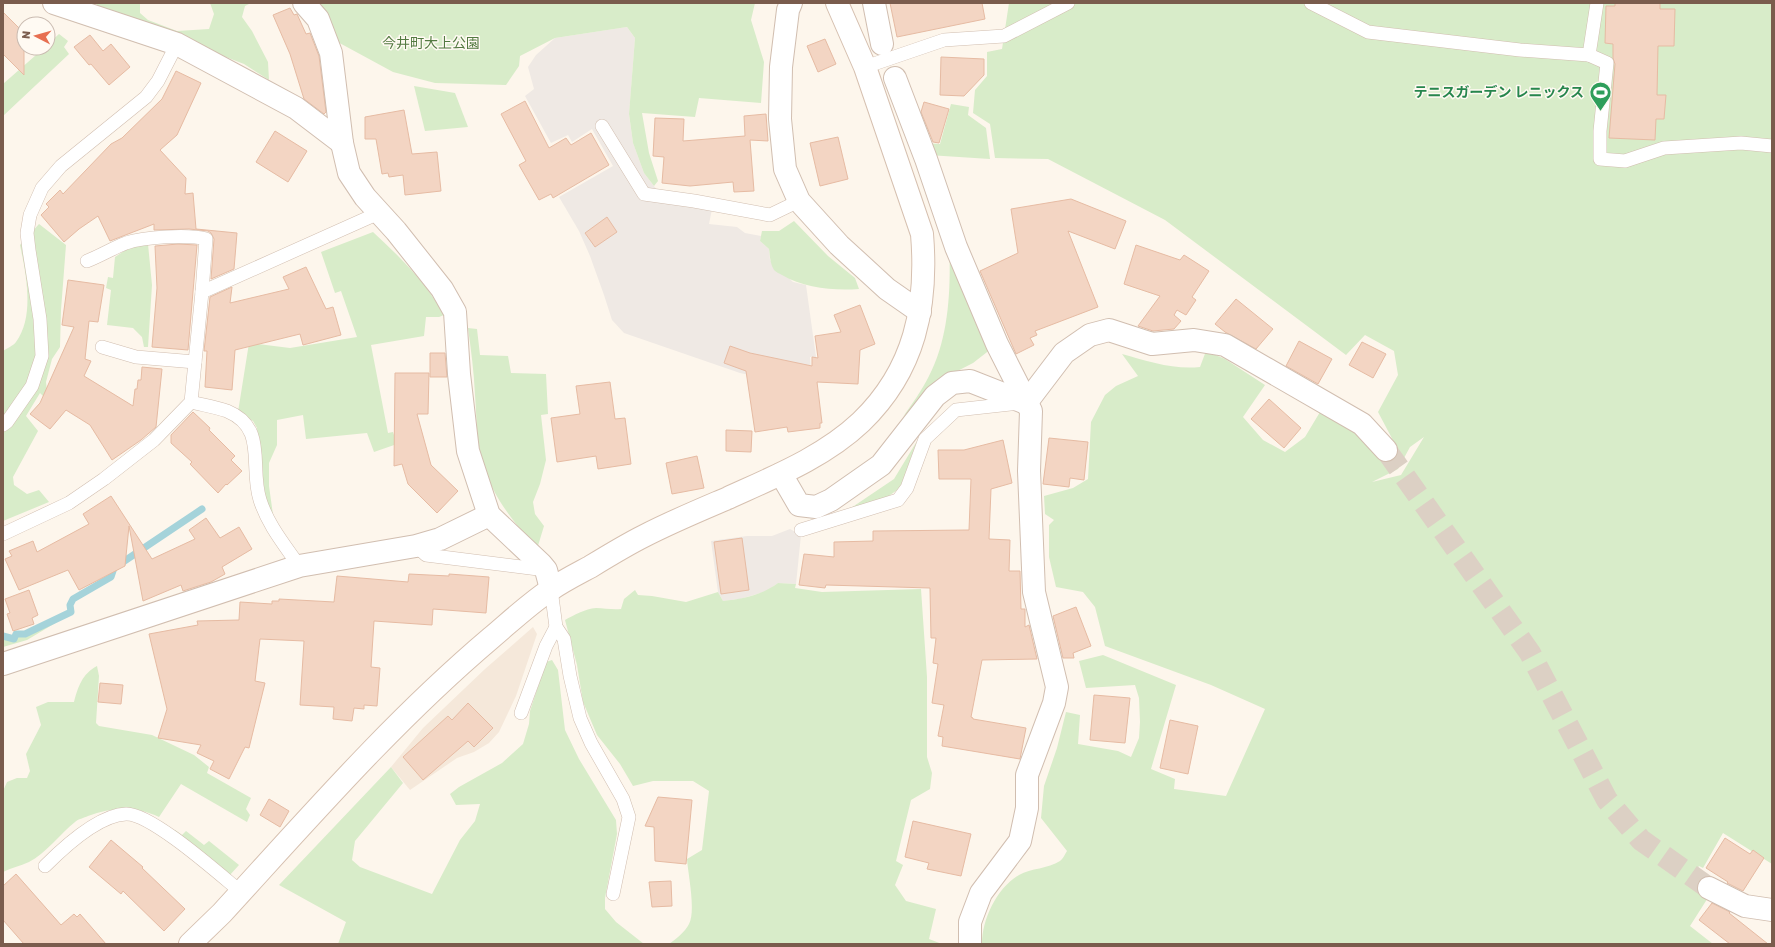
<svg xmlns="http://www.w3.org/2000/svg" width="1775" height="947" font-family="Rubik,'Noto Sans JP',sans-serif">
  <rect width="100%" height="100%" fill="#fdf6ec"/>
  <polygon fill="#f5e8da" points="533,627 537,634 516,696 499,732 489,743 474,752 457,758 410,790 391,767 423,728 485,669"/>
  <g fill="#efe9e4">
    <polygon points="627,27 635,38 629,115 633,143 644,173 657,190 714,199 709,224 737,227 745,233 761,236 760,241 769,249 770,260 793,282 806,285 816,357 810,357 812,386 799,386 740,373 624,333 612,320 604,295 590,256 579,231 559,197 613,166 592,129 572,142 568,135 551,143 525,96 534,89 528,67 536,55 555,38"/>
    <polygon points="790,529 801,535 796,584 778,583 767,591 740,599 723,601 718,592 711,541 747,536 772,536"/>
  </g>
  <g fill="#d8ecc9" fill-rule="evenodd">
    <polygon points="97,3 140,3 140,13 148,20 177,31 209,29 214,14 210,3 251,3 245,6 242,17 252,31 268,62 269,80 244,64 179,39 95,12"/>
    <polygon points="310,3 755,3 751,20 764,62 761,103 699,98 695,117 642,113 649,153 658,181 654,186 644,173 633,143 629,114 635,38 627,27 555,38 520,56 519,66 506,85 435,83 393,72 334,40"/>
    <path d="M1009,3H1772V864L1723,833L1703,868L1699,866L1692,878L1711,893L1690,926L1713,944H982C982,919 997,888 1019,875C1031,868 1048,869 1060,861C1063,859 1065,854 1067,851L1041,818L1044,786L1057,748L1066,712L1080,715L1078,744L1118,751L1131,757L1139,738L1140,722L1139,698L1135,685L1086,688L1079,661L1103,655L1176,685L1151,769L1175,779L1174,789L1226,796L1265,709L1211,685L1105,646L1095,607L1083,592L1056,587L1049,557V525L1054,520L1045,514L1044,496L1073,488L1088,479L1091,422L1105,395L1116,386L1138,376L1122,354C1147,361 1174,370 1200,367L1206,351L1225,359L1265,385L1243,417L1263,440L1285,452L1305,437L1320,412L1396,446L1378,412L1398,375L1394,351L1365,335L1346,355L1165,220L1048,159L995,158L990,124L973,113L975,90L987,76V52L1002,49ZM1424,437L1401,475L1372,482L1398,469L1410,447Z"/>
    <polygon points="59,34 68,41 64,47 69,54 3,116 3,84 44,48 48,48 48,44"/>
    <polygon points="414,86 455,93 468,127 425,131"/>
    <polygon points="951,104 969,107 968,115 986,128 990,159 928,155 923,143 940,144"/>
    <path d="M794,221L828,256L855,278L859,289C834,291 804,288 782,275C780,274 776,272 774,270C770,264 770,256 769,249L760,241L762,231H779Z"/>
    <path d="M39,224L66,245L61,310L60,347L52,359L46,382L48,401L40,393L26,416L38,431L13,477L14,485L27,494L39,490L49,502L3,521V351C7,348 13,346 16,342C35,316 26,274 20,245Z"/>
    <path d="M373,232C400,257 426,282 444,315L439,317H426L424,336L371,345L388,433L393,432L397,444L374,452L367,433L306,439L303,415L277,420V445L269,463V486L274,522L262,488L257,428L253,421L238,412L249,343L290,348L357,337L341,291L335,293L321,252Z"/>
    <path d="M949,241L991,349L973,363L940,380L903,417C912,404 922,390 929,376C950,336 951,284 949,241Z"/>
    <polygon points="148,244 152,285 148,347 144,347 142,337 133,328 107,325 111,290 106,288 108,277 113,278 115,257 130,247"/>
    <path d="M468,328L477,329L480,355L508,356L511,373L546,374L548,414L541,415L546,460L540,484L533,502L535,514L544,526L537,549C516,525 494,499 484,467C476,444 477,419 475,395C474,372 471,350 468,328Z"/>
    <polygon points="917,441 900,488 883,500 851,508 894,479"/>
    <path d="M778,583L796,584L795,588L822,592L921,589L927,677V757L932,773L930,789L911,800L896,861L903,865L895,885L906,901L936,909L929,939L942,944H669C675,940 685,932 689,924C696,911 688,874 687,859L702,850L709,791L693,781H653L633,786L620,764L597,735L583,702L577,665L565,620C574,615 585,609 596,608C605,608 611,610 621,609L624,599L635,590L638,595L652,596L686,602L718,592L723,601C743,599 762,595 778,583Z"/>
    <polygon points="56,620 57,622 27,640 3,647 3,637 14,640 16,635 25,635"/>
    <polygon points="552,660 558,670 565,730 579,759 616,820 617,834 605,898 605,909 616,922 644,944 338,944 346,922 279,885 391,767 403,783 355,841 352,860 360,867 432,894 460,840 475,821 480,804 456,805 450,794 459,787 502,763 523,744 529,724 530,711 546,662"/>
    <path d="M97,666L99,676L96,723L99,726L152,735L194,755L209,767L207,773L251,798L246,809L250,815L247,822L181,784L159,817C136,806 112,807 88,816C84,818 78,819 75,822C61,833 45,854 29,862C20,866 11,868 3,872V791L7,782L17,778H27L30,771L26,754L41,725L36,707L48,702H74C78,687 82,674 97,666Z"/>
    <polygon points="175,830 182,835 186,831 204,845 209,841 239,865 229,876 173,832"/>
  </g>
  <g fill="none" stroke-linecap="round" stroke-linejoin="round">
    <polyline stroke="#a5d3da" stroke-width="7" points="3,636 14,639 16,634 25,634 71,612 70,605 73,599 111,577 114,568 202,509"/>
  </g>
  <g fill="#f3d5c3" stroke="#e6bba3">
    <polygon points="890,3 982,3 985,19 897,37"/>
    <polygon points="1615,3 1660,3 1660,9 1675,9 1674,46 1658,46 1657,95 1666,95 1664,119 1656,119 1655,140 1609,138 1615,64 1613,58 1613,44 1605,43 1606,6 1615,6"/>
    <polygon points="290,8 294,15 297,14 306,34 310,33 319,56 326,112 324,114 304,99 290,54 273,15"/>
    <polygon points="3,12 24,33 24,75 3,54"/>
    <polygon points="90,35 103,51 111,44 130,67 109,85 91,64 89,65 74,47"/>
    <polygon points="825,39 836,64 818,72 807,46"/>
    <polygon points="941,57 984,59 984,75 964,96 940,95"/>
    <polygon points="176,71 201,83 177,135 160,150 186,178 185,194 193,193 196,229 237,233 234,269 211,279 214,239 211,233 208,231 189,229 154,230 154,224 110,241 98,216 79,229 64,242 41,215 49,207 46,204 60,190 63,194 111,144 122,138 162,99"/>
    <polygon points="525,101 549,148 566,138 571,145 591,133 609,165 553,198 551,194 539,200 519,165 526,161 501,114"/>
    <polygon points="924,102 949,109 939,143 933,142 921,112"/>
    <polygon points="404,110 412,154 437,152 441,191 405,195 403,175 389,177 388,173 382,174 376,139 365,139 365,117"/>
    <polygon points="766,114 768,141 750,140 754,191 734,192 733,182 690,186 662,183 664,157 653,156 655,118 684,119 683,141 745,136 744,116"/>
    <polygon points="275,131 307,151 288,182 256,162"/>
    <polygon points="838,137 848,179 820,186 810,143"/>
    <polygon points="1071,199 1126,221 1115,249 1068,231 1098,307 1035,331 1037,335 1030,338 1034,345 1016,354 980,271 1018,253 1011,209"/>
    <polygon points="607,217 617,232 595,247 585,233"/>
    <polygon points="178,244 197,245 188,350 152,347 157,288 155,246"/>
    <polygon points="1136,245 1180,260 1184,255 1209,271 1192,297 1196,300 1186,315 1177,310 1174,315 1181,321 1174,329 1153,331 1138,326 1160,296 1124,284"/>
    <polygon points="306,267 326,309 333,307 341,335 303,345 300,334 235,350 232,390 205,387 207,351 204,351 210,297 232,287 230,303 289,289 283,277"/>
    <polygon points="68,280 104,285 98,322 89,321 85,359 91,361 84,376 133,406 135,389 137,389 138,380 141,380 142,367 162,369 156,427 141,440 112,460 90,425 66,410 50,429 30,414 40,403 74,327 62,325"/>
    <polygon points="1236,299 1273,329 1256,349 1225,332 1215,324"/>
    <polygon points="860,305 875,344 860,350 858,384 817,382 822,423 820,423 820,428 788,432 787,427 755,432 746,371 724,363 730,346 750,353 812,366 812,357 818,358 815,336 841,332 834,315"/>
    <polygon points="1299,341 1332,359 1318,384 1286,366"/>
    <polygon points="1362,342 1386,354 1373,378 1349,365"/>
    <polygon points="430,353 445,353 447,377 430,377"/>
    <polygon points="395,373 429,373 428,414 417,414 431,465 458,491 437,513 408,484 402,464 394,466"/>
    <polygon points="610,382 615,419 625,418 631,464 598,469 596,456 557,462 551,418 580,414 576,386"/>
    <polygon points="1269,399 1301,428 1284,448 1251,419"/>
    <polygon points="193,412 210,428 209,430 235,456 231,460 242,471 227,485 226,484 218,493 190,464 192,462 171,443 171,435"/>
    <polygon points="726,430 752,431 751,452 726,451"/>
    <polygon points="1049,438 1088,442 1084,480 1070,478 1069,487 1043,484"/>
    <polygon points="1003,440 1012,483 991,489 989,539 1010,540 1009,571 1020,571 1021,609 1025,609 1025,627 1029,625 1037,659 982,660 971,717 973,718 973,719 1026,728 1020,759 942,746 943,737 938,736 944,705 932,703 938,664 933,663 936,638 931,638 930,588 826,585 825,588 799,585 804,554 834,557 834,542 873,541 873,531 969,530 971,479 939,479 938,450 964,450"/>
    <polygon points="697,456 704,488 672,494 666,463"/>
    <polygon points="111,496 152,559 195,539 189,530 206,518 220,538 239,527 252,549 222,567 225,574 211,582 183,591 181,585 143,601 129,526 125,566 79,590 68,570 19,590 5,559 12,556 9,551 33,541 37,552 89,524 83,514"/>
    <polygon points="742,538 749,590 721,594 714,542"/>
    <polygon points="409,574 449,576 449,574 489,577 486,613 433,609 432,625 374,621 371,667 380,668 377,706 364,705 364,709 354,708 352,721 333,719 334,707 300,705 304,641 260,639 255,681 265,683 249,748 245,747 229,779 210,769 214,761 197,753 201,745 158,738 167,709 149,634 198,625 197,621 239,620 240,602 272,604 272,601 279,601 279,599 334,602 337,576 408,582"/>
    <polygon points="29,590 38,615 32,618 34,624 13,631 7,614 10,613 5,599"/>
    <polygon points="1076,607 1091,646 1073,653 1074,658 1063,658 1053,616"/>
    <polygon points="100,683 123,685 121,704 98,702"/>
    <polygon points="1094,695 1130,698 1125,743 1090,740"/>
    <polygon points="468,703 493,728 474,747 468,741 423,780 403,757 448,716 452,720"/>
    <polygon points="1170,720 1198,726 1188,774 1160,768"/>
    <polygon points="658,797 692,800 686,864 655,861 654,827 645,826"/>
    <polygon points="269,799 289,811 280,827 260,815"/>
    <polygon points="913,821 971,834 961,876 927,869 929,863 905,857"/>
    <polygon points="1725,838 1750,854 1753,850 1764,858 1743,891 1727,883 1728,882 1706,868"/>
    <polygon points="111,840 143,867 142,868 185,909 164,931 123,891 121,894 89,867"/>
    <polygon points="16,874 61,925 74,914 77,917 80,914 106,944 24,944 3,920 3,886"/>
    <polygon points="671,881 672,906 652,907 649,882"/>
    <polygon points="1712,903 1730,912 1729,913 1768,944 1730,944 1699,920"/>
  </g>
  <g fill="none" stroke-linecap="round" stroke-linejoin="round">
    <polyline stroke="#dcd0c4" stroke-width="22" stroke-dasharray="22 11" stroke-linecap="butt" points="1386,450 1530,653 1607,800 1641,840 1709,888"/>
    <defs>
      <g id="lane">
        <polyline points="1311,3 1368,32 1520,50 1589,55 1597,3"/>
        <polyline points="1589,55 1607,63 1600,131 1600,159 1625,161 1664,148 1741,143 1772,146"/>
        <polyline points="865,67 944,40 1004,36 1068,3"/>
        <polyline points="602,126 644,194 694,201 770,215 799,201"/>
        <path d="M87,261C100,256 113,248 126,243C143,237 189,234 206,239L202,292"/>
        <polyline points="102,347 136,357 195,362"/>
        <path d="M191,402C203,405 216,407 227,411C268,428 249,466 260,500C268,525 284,544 299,566"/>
        <polyline points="3,425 7,422 32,386 42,356 40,319 29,250 27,233 30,215 42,188 61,166 146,97 158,81 177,44"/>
        <polyline points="801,530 898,500 907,488 925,439 956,410 1019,403"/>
        <polyline points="3,534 69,503 104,479 154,440 191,402 202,292 381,212"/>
        <polyline points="416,546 426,555 546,570"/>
        <polyline points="551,589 556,627 564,639 570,676 580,718 591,743 623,799 629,817 613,894"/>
        <polyline points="521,713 546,646 556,627"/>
        <path d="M45,866C63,848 98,815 126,814C151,813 219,874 241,892"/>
      </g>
      <g id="street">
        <polyline points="54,3 177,44 296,108 342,143"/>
        <polyline points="304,3 318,19 331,53 342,143 349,173 365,197 396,231 442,289 455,312 459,374 468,451 489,515 541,564 546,570 551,589"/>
        <polyline points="791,3 788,10 781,67 780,119 785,169 799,201 839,245 887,289 920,312"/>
        <polyline points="874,3 882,44"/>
        <polyline points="895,78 926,159 956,247 997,344 1031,411 1029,471 1034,592 1057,687 1054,703 1027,775 1027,808 1020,841 981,893 970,922 970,944"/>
        <polyline points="1026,403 1064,353 1090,335 1109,330 1152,344 1194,340 1225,345 1362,424 1386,450"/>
        <polyline points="781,474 799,505 816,507 831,500 881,465 935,396 952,383 970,381 1026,403"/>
        <polyline points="3,664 299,566 416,546 440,539 489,515"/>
        <polyline points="1709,888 1745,906 1772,910"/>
      </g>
      <path id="secondary" d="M190,944L222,913C308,819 393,721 491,638C510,622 529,604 550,590C563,581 577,574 590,567C608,556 626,545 644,536C671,522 700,510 728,498C774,477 824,457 861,422C915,370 928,306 922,234L865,67L837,3"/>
    </defs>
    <use href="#lane" stroke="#d1beb0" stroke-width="14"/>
    <use href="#street" stroke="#d1beb0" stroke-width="24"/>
    <use href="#secondary" stroke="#d6c0b0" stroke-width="24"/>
    <use href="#lane" stroke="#fff" stroke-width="13"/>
    <use href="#street" stroke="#fff" stroke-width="22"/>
    <use href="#secondary" stroke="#fff" stroke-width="22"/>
  </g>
  <defs>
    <symbol id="stadium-pin" viewBox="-11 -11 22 30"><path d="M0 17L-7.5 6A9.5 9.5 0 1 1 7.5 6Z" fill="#2e9e5b" stroke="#fffaf3"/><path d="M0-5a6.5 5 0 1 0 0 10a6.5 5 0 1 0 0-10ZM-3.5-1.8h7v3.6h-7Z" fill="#fff"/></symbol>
  </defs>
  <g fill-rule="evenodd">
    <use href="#stadium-pin" x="1588" y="80" width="25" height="34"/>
  </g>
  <g text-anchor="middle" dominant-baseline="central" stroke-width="3" stroke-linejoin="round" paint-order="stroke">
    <g font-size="14" fill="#537a41" stroke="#fffaf3">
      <text x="431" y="43">今井町大上公園</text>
    </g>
    <g font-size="14" font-weight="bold" fill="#27864d" stroke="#fffaf3" text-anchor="end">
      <text x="1584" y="92">テニスガーデン レニックス</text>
    </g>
  </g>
  <rect width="1775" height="947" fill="none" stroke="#7a5c4d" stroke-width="8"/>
  <g transform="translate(36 36) rotate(276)"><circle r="19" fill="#fffaf3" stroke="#cabbb1"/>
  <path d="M0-3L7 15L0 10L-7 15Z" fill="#e76f51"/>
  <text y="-6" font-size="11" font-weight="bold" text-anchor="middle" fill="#7a5c4d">N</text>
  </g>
</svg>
